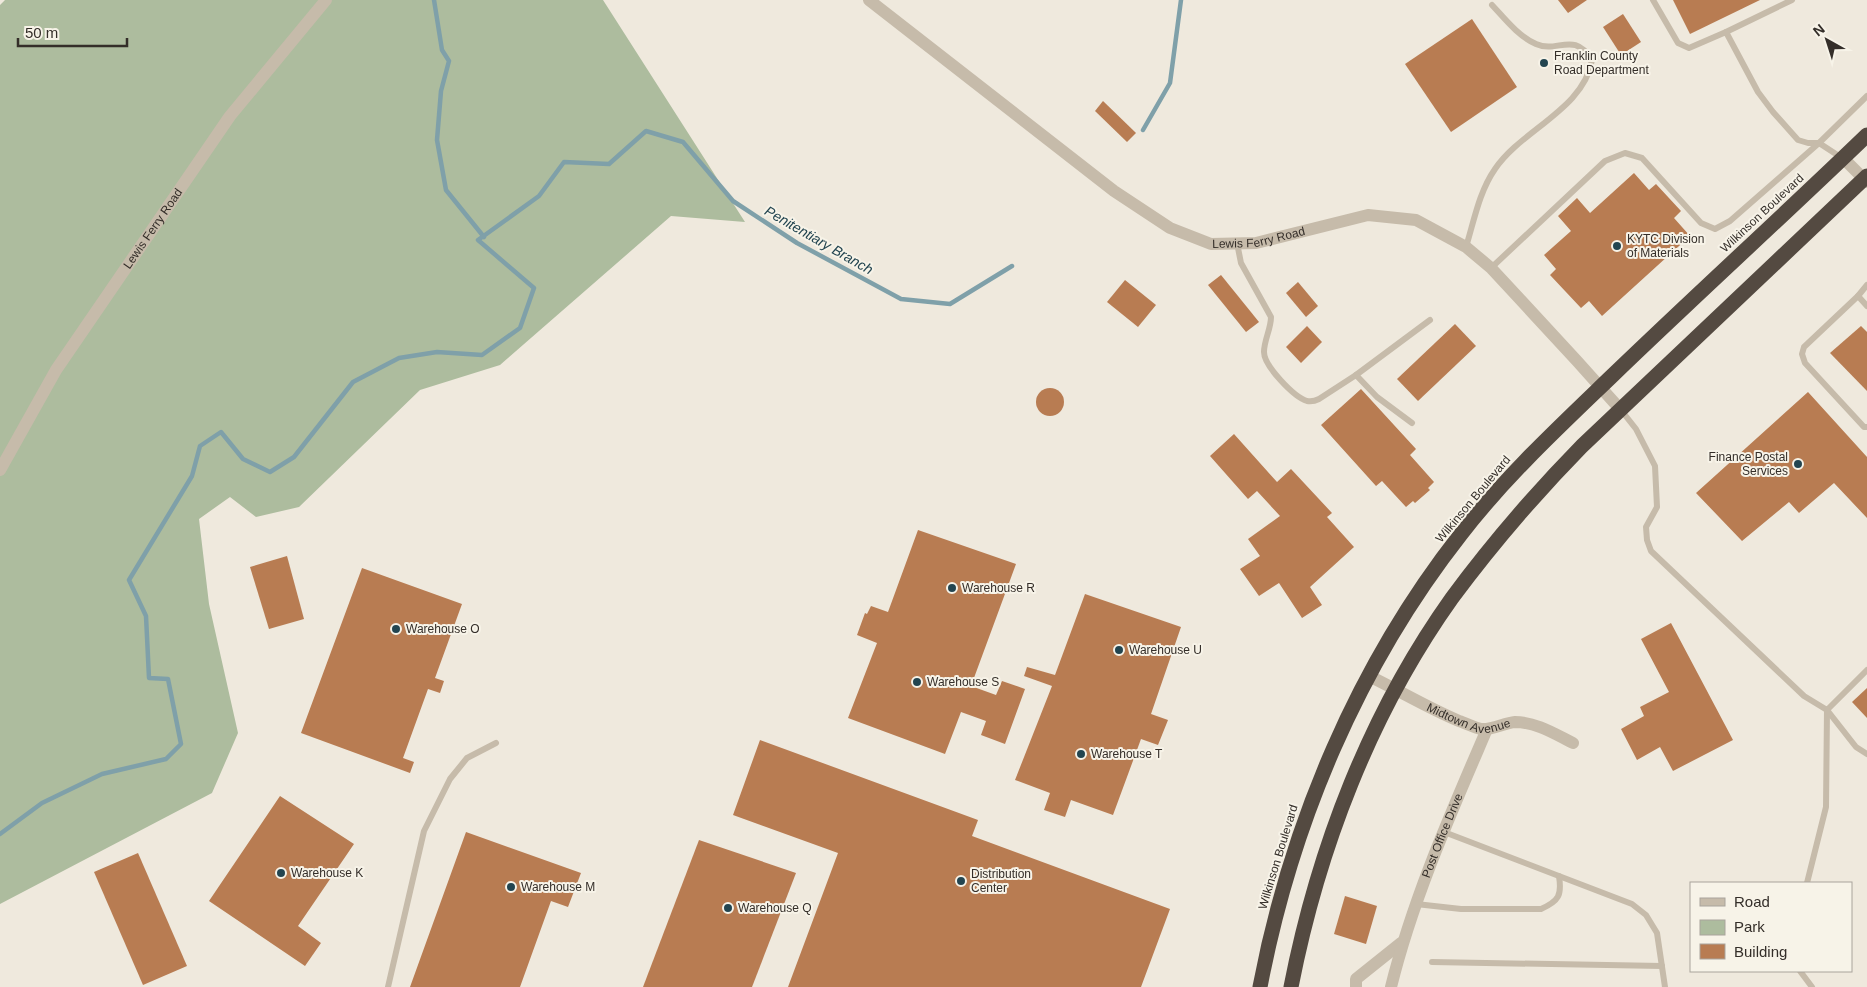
<svg xmlns="http://www.w3.org/2000/svg" width="1867" height="987" font-family="Arial,sans-serif">
  <rect width="100%" height="100%" fill="#efe9dd"/>
  <polygon fill="#adbc9e" points="5,0 603,0 745,222 671,216 500,365 420,390 299,507 256,517 230,497 199,519 209,604 238,733 212,793 0,904 0,5"/>
  <g fill="none" stroke-linecap="round" stroke-linejoin="round">
    <g stroke="#7fa0a9" stroke-width="4.5">
      <polyline points="434,0 442,50 449,61 441,91 437,140 446,190 484,237"/>
      <polyline points="1143,130 1170,83 1181,0"/>
      <polyline points="0,834 42,803 102,774 166,759 181,744 168,679 149,678 146,616 129,580 192,476 200,446 221,432 243,459 270,472 294,457 353,382 399,358 437,352 482,355 520,328 534,288 478,240 539,196 564,162 609,164 646,131 683,142 733,201 797,243 901,299 950,304 1012,266"/>
    </g>
  </g>
  <g fill="#b87c52">
    <polygon points="1558,0 1587,0 1568,13"/>
    <polygon points="1673,0 1760,0 1690,34"/>
    <polygon points="1623,14 1641,42 1621,55 1603,27"/>
    <polygon points="1472,19 1517,87 1451,132 1405,64"/>
    <polygon points="1103,101 1136,133 1127,142 1095,111"/>
    <polygon points="1634,173 1649,190 1656,184 1681,211 1674,218 1690,236 1602,316 1589,301 1581,308 1550,275 1556,269 1544,255 1571,231 1558,216 1577,198 1590,213"/>
    <polygon points="1221,275 1259,322 1246,332 1208,285"/>
    <polygon points="1125,280 1156,305 1138,327 1107,302"/>
    <polygon points="1298,282 1318,306 1306,317 1286,293"/>
    <polygon points="1455,324 1476,346 1418,401 1397,379"/>
    <polygon points="1307,326 1322,342 1301,363 1286,347"/>
    <polygon points="1861,326 1867,332 1867,391 1830,353"/>
    <circle cx="1050" cy="402" r="14"/>
    <polygon points="1361,389 1416,449 1410,455 1434,482 1428,488 1430,490 1415,503 1413,501 1406,507 1382,481 1376,486 1321,425"/>
    <polygon points="1808,392 1867,457 1867,518 1834,483 1799,513 1789,502 1742,541 1696,493"/>
    <polygon points="1234,434 1277,482 1291,469 1332,513 1327,517 1354,547 1310,587 1322,605 1302,618 1279,583 1259,596 1240,569 1260,556 1248,539 1280,516 1257,491 1248,499 1210,456"/>
    <polygon points="918,530 1016,564 971,686 996,695 1002,681 1025,689 1005,744 981,735 986,721 961,712 945,754 848,718 877,643 857,635 865,613 867,614 871,606 888,612"/>
    <polygon points="287,556 304,619 269,629 250,567"/>
    <polygon points="362,568 462,604 435,678 444,681 440,693 428,689 403,758 414,762 410,773 301,733"/>
    <polygon points="1085,594 1181,627 1151,714 1168,720 1158,745 1141,739 1113,815 1071,800 1065,817 1044,810 1050,793 1015,780 1052,686 1024,676 1027,667 1055,675"/>
    <polygon points="1671,623 1733,740 1673,771 1660,747 1637,760 1621,729 1644,716 1640,707 1669,692 1641,639"/>
    <polygon points="1867,688 1867,718 1852,702"/>
    <polygon points="760,740 978,820 972,836 1170,909 1141,987 788,987 838,853 733,815"/>
    <polygon points="280,796 354,844 298,926 321,943 305,966 209,901"/>
    <polygon points="466,832 581,873 568,907 551,901 520,987 410,987"/>
    <polygon points="699,840 796,873 752,987 643,987"/>
    <polygon points="138,853 187,966 143,985 94,872"/>
    <polygon points="1345,896 1377,906 1366,944 1334,934"/>
  </g>
  <g fill="none" stroke-linecap="round" stroke-linejoin="round">
    <g stroke="#c6bbaa" stroke-width="6">
      <polyline points="1653,0 1678,43 1689,48 1726,32 1758,92 1773,112 1798,140 1808,143 1819,143"/>
      <polyline points="1726,32 1792,0"/>
      <polyline points="1842,158 1819,143 1867,96"/>
      <path d="M1237,243L1241,263L1271,317C1271,329 1264,340 1264,352C1264,366 1294,397 1307,401C1312,402 1315,401 1319,399L1356,375L1430,320"/>
      <path d="M1466,247C1474,221 1479,192 1495,169C1521,130 1584,109 1592,60C1573,30 1558,54 1536,44C1518,36 1505,19 1492,5"/>
      <polyline points="1491,268 1605,161 1625,153 1642,158 1701,223 1715,229 1730,221 1819,143"/>
      <polyline points="1867,285 1858,296 1804,347 1802,354 1805,363 1864,427 1867,427"/>
      <polyline points="1858,296 1867,306"/>
      <polyline points="1356,375 1377,397 1412,423"/>
      <polyline points="1621,410 1636,429 1655,466 1657,507 1646,527 1647,540 1651,551 1804,696 1827,710 1867,670"/>
      <polyline points="1827,710 1856,747 1867,754"/>
      <polyline points="1444,832 1632,904 1646,915 1657,933 1665,987"/>
      <polyline points="1807,883 1826,807 1827,710"/>
      <path d="M1416,904L1461,909H1541C1559,901 1562,895 1559,876"/>
      <polyline points="1432,962 1662,966"/>
      <polyline points="1800,971 1812,987"/>
      <polyline points="388,987 424,831 450,779 467,758 496,743"/>
    </g>
    <g stroke="#c6bbaa" stroke-width="12">
      <path id="s1" d="M869,0L1114,191L1170,228L1211,244L1256,243L1368,215L1416,220L1466,247L1491,268L1517,296L1577,361L1620,409"/>
      <polyline points="1843,158 1867,182"/>
      <path id="s2" d="M0,470L56,370L230,116L326,0"/>
      <path id="s3" d="M1369,676C1400,691 1428,708 1459,721C1466,723 1474,728 1481,729C1492,730 1504,723 1515,722C1536,722 1555,734 1573,743"/>
      <polyline points="1356,987 1356,979 1401,943"/>
      <path id="s4" d="M1391,987C1413,898 1451,813 1487,729"/>
    </g>
    <g stroke="#544a41" stroke-width="15">
      <path d="M1260,987C1291,824 1358,665 1461,534C1506,476 1560,426 1613,375C1697,294 1783,216 1867,135"/>
      <path d="M1291,987C1318,849 1370,713 1452,598C1492,544 1535,494 1582,446L1867,176"/>
    </g>
  </g>
  <g fill="#234550" stroke="#f7f3e8" stroke-width="2">
    <circle cx="1544" cy="63" r="5"/>
    <circle cx="1617" cy="246" r="5"/>
    <circle cx="1798" cy="464" r="5"/>
    <circle cx="952" cy="588" r="5"/>
    <circle cx="396" cy="629" r="5"/>
    <circle cx="1119" cy="650" r="5"/>
    <circle cx="917" cy="682" r="5"/>
    <circle cx="1081" cy="754" r="5"/>
    <circle cx="281" cy="873" r="5"/>
    <circle cx="961" cy="881" r="5"/>
    <circle cx="511" cy="887" r="5"/>
    <circle cx="728" cy="908" r="5"/>
  </g>
  <g text-anchor="middle" dominant-baseline="central" stroke-width="4" stroke-linejoin="round" paint-order="stroke">
    <g font-size="12" fill="#342e29" stroke="#f7f3e8" text-anchor="start">
      <text x="1554" y="56">Franklin County<tspan x="1554" dy="14">Road Department</tspan></text>
      <text x="1627" y="239">KYTC Division<tspan x="1627" dy="14">of Materials</tspan></text>
      <text x="1788" y="457" text-anchor="end">Finance Postal<tspan x="1788" dy="14">Services</tspan></text>
      <text x="962" y="588">Warehouse R</text>
      <text x="406" y="629">Warehouse O</text>
      <text x="1129" y="650">Warehouse U</text>
      <text x="927" y="682">Warehouse S</text>
      <text x="1091" y="754">Warehouse T</text>
      <text x="291" y="873">Warehouse K</text>
      <text x="971" y="874">Distribution<tspan x="971" dy="14">Center</tspan></text>
      <text x="521" y="887">Warehouse M</text>
      <text x="738" y="908">Warehouse Q</text>
    </g>
    <g font-size="12" fill="#342e29" stroke="#f7f3e8">
      <text transform="translate(1762 213) rotate(-43)">Wilkinson Boulevard</text>
      <text stroke="none"><textPath href="#s2" startOffset="286">Lewis Ferry Road</textPath></text>
      <text stroke="none"><textPath href="#s1" startOffset="470">Lewis Ferry Road</textPath></text>
      <text transform="translate(1473 499) rotate(-50)">Wilkinson Boulevard</text>
      <text stroke="none"><textPath href="#s3" startOffset="110">Midtown Avenue</textPath></text>
      <text stroke="none"><textPath href="#s4" startOffset="160">Post Office Drive</textPath></text>
      <text transform="translate(1278 857) rotate(-73)">Wilkinson Boulevard</text>
    </g>
    <g font-size="14" font-style="italic" fill="#234550" stroke="#f7f3e8">
      <text transform="translate(819 240) rotate(30)">Penitentiary Branch</text>
    </g>
  </g>
  <rect x="1690" y="882" width="162" height="90" fill="#f7f3e8" stroke="#a9a49c"/>
  <rect x="1700" y="898" width="25" height="8" fill="#c6bbaa" stroke="#a9a49c"/>
  <text x="1734" y="907" font-size="15" fill="#342e29">Road</text>
  <rect x="1700" y="920" width="25" height="15" fill="#adbc9e" stroke="#a9a49c"/>
  <text x="1734" y="932" font-size="15" fill="#342e29">Park</text>
  <rect x="1700" y="944" width="25" height="15" fill="#b87c52" stroke="#a9a49c"/>
  <text x="1734" y="957" font-size="15" fill="#342e29">Building</text>
  <g transform="translate(1827 40) rotate(321)" stroke="#f7f3e8" stroke-width="4" paint-order="stroke">
  <path d="M0-4L9 19L0 12L-9 19Z" fill="#342e29"/>
  <text y="-8" font-size="14" font-weight="bold" text-anchor="middle" fill="#342e29">N</text>
  </g>
  <path d="M18 38v8h109v-8" fill="none" stroke="#342e29" stroke-width="2.5"/>
  <text x="25" y="38" font-size="15" fill="#342e29" stroke="#f7f3e8" stroke-width="4" paint-order="stroke">50 m</text>
</svg>
